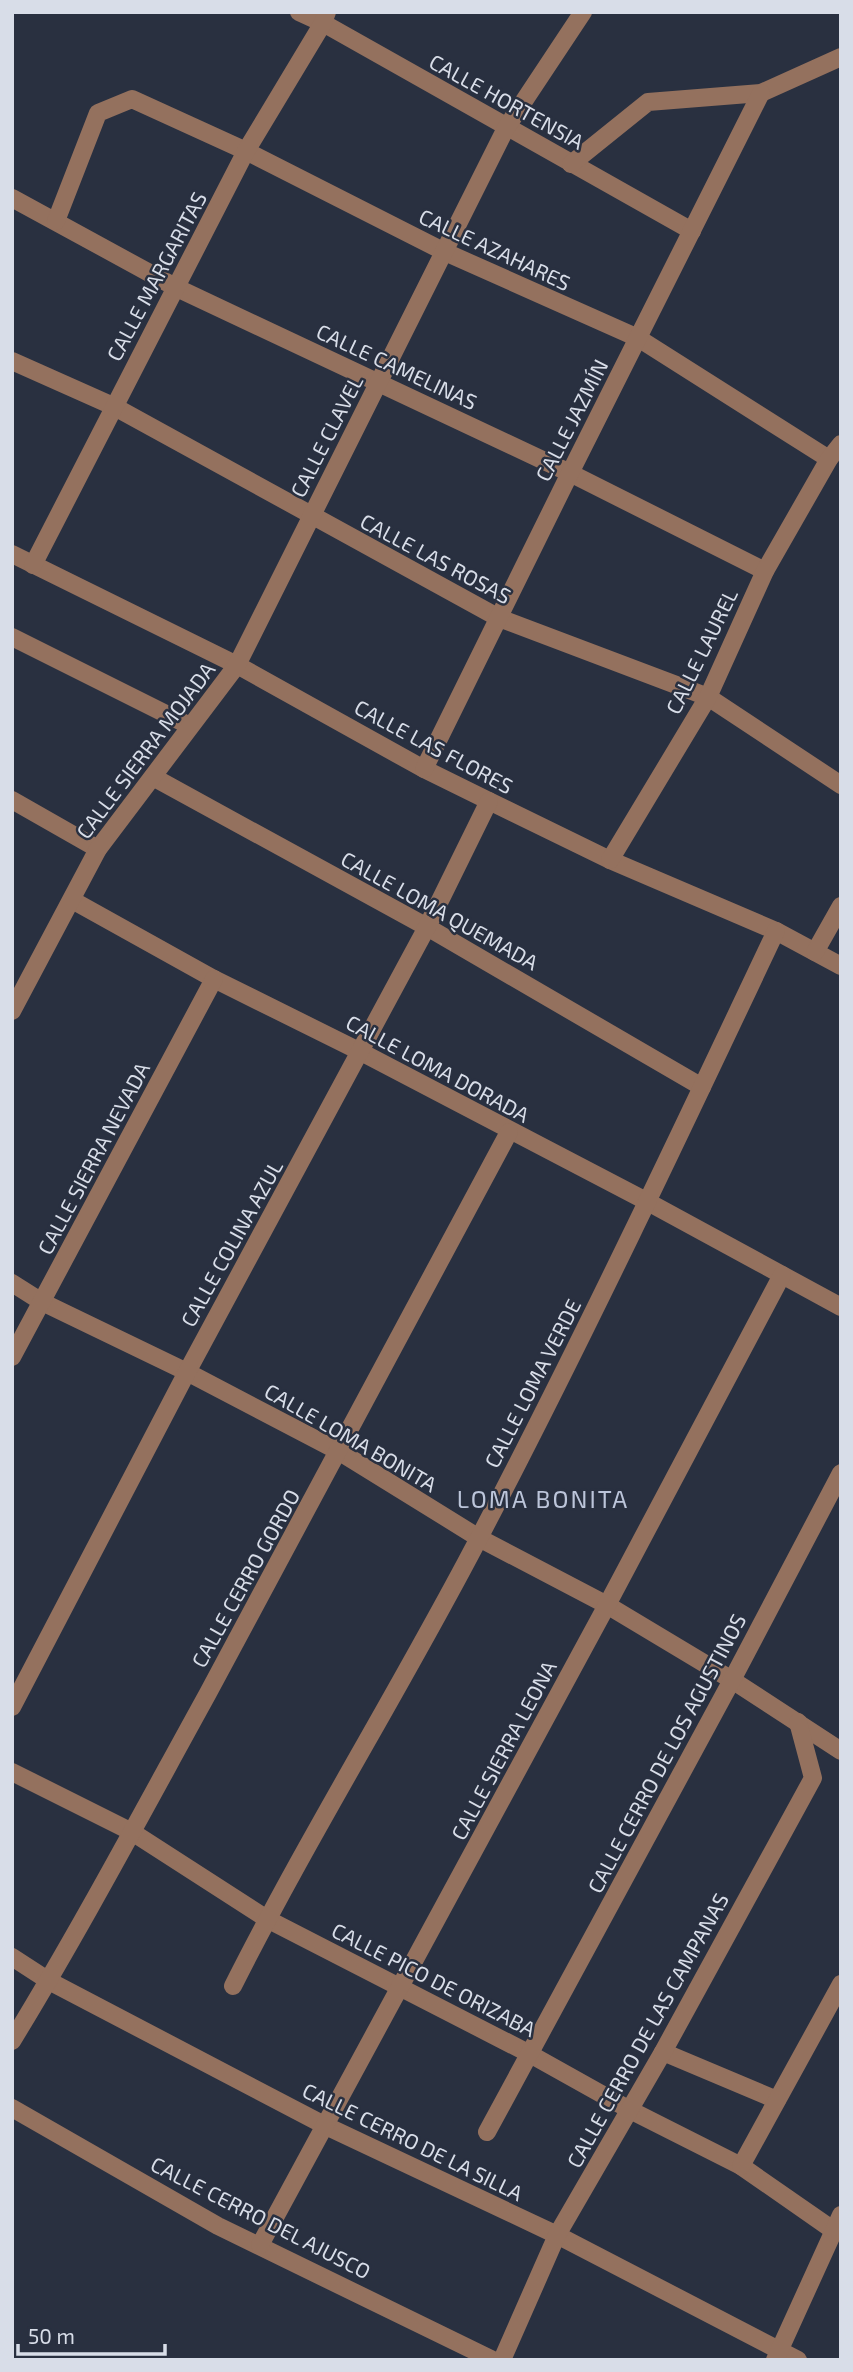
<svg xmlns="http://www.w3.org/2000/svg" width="853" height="2372" font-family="'Exo 2',sans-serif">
  <rect width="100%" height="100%" fill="#293040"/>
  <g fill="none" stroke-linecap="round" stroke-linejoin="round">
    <g stroke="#94715e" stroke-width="18">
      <polyline points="299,12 323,23 692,231"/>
      <polyline points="571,164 648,102 761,93 841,57"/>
      <polyline points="12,198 177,288 570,473 765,571"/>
      <polyline points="56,221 98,113 132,99 246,151 445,252 638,338 829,459"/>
      <polyline points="12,361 113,406 499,618 708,697 841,785"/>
      <polyline points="12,554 237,665 424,769 489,801 610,860 776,931 841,966"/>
      <polyline points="33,565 246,151 323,23 327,12"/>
      <polyline points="12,637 190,726"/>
      <polyline points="424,769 570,473 761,93"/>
      <polyline points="153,777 427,927 702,1087"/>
      <polyline points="12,800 98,849"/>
      <polyline points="610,860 708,697 765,571 829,459 841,444"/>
      <polyline points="72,900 214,979 361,1052 648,1202 841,1307"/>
      <polyline points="815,952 841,906"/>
      <polyline points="12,1011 98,849 237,665 506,128 583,12"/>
      <polyline points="12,1283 42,1302 187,1372 340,1452 479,1538 607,1605 732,1680 841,1751"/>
      <polyline points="12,1357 214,979"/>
      <polyline points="12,1707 187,1372 427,927 489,801"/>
      <polyline points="12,1772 132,1832 267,1919 528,2053 630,2110 741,2166 833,2230"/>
      <polyline points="12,1957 49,1981 326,2126 557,2235 798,2360"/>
      <path d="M233,1986C310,1833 401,1688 480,1536C584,1337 680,1134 776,931"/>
      <path d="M12,2041C81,1928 143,1811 207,1695C309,1508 409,1320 509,1132"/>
      <polyline points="663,2052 777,2100"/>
      <polyline points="12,2108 218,2226 493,2360"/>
      <polyline points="487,2132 732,1680 841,1473"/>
      <polyline points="741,2166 841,1984"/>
      <polyline points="260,2245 607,1605 782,1275"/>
      <polyline points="502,2360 557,2235 663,2052 813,1778 798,1722"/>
      <polyline points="775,2360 841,2215"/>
    </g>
  </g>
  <g text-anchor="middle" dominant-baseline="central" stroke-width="5" stroke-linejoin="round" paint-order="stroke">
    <g font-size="21" fill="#d8dde8" stroke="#293040">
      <text transform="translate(507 101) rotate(29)">CALLE HORTENSIA</text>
      <text transform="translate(495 249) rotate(25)">CALLE AZAHARES</text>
      <text transform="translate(156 276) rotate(-62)">CALLE MARGARITAS</text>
      <text transform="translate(397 366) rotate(25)">CALLE CAMELINAS</text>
      <text transform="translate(571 420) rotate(-63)">CALLE JAZMÍN</text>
      <text transform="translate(326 436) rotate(-63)">CALLE CLAVEL</text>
      <text transform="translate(436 558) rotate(28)">CALLE LAS ROSAS</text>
      <text transform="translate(701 651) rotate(-64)">CALLE LAUREL</text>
      <text transform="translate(434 746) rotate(28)">CALLE LAS FLORES</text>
      <text transform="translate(145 750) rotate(-53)">CALLE SIERRA MOJADA</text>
      <text transform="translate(440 910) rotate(29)">CALLE LOMA QUEMADA</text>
      <text transform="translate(438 1068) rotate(28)">CALLE LOMA DORADA</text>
      <text transform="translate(93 1158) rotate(-62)">CALLE SIERRA NEVADA</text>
      <text transform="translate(231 1243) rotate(-61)">CALLE COLINA AZUL</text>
      <text transform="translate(532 1383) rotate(-63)">CALLE LOMA VERDE</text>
      <text transform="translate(351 1437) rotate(30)">CALLE LOMA BONITA</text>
      <text transform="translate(245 1578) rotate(-61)">CALLE CERRO GORDO</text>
      <text transform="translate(503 1750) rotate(-62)">CALLE SIERRA LEONA</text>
      <text transform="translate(666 1753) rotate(-62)">CALLE CERRO DE LOS AGUSTINOS</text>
      <text transform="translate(434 1979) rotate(27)">CALLE PICO DE ORIZABA</text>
      <text transform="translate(647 2030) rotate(-61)">CALLE CERRO DE LAS CAMPANAS</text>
      <text transform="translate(413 2141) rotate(26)">CALLE CERRO DE LA SILLA</text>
      <text transform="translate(261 2217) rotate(27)">CALLE CERRO DEL AJUSCO</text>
    </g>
    <g font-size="24" letter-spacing="2" fill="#bcc5da" stroke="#293040">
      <text x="543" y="1498">LOMA BONITA</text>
    </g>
  </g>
  <rect width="853" height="2372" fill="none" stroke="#d8dde8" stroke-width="28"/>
  <path d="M18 2344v10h147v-10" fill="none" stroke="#d8dde8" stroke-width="3.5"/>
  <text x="28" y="2344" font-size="21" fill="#d8dde8" stroke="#293040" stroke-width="5" paint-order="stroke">50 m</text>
</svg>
